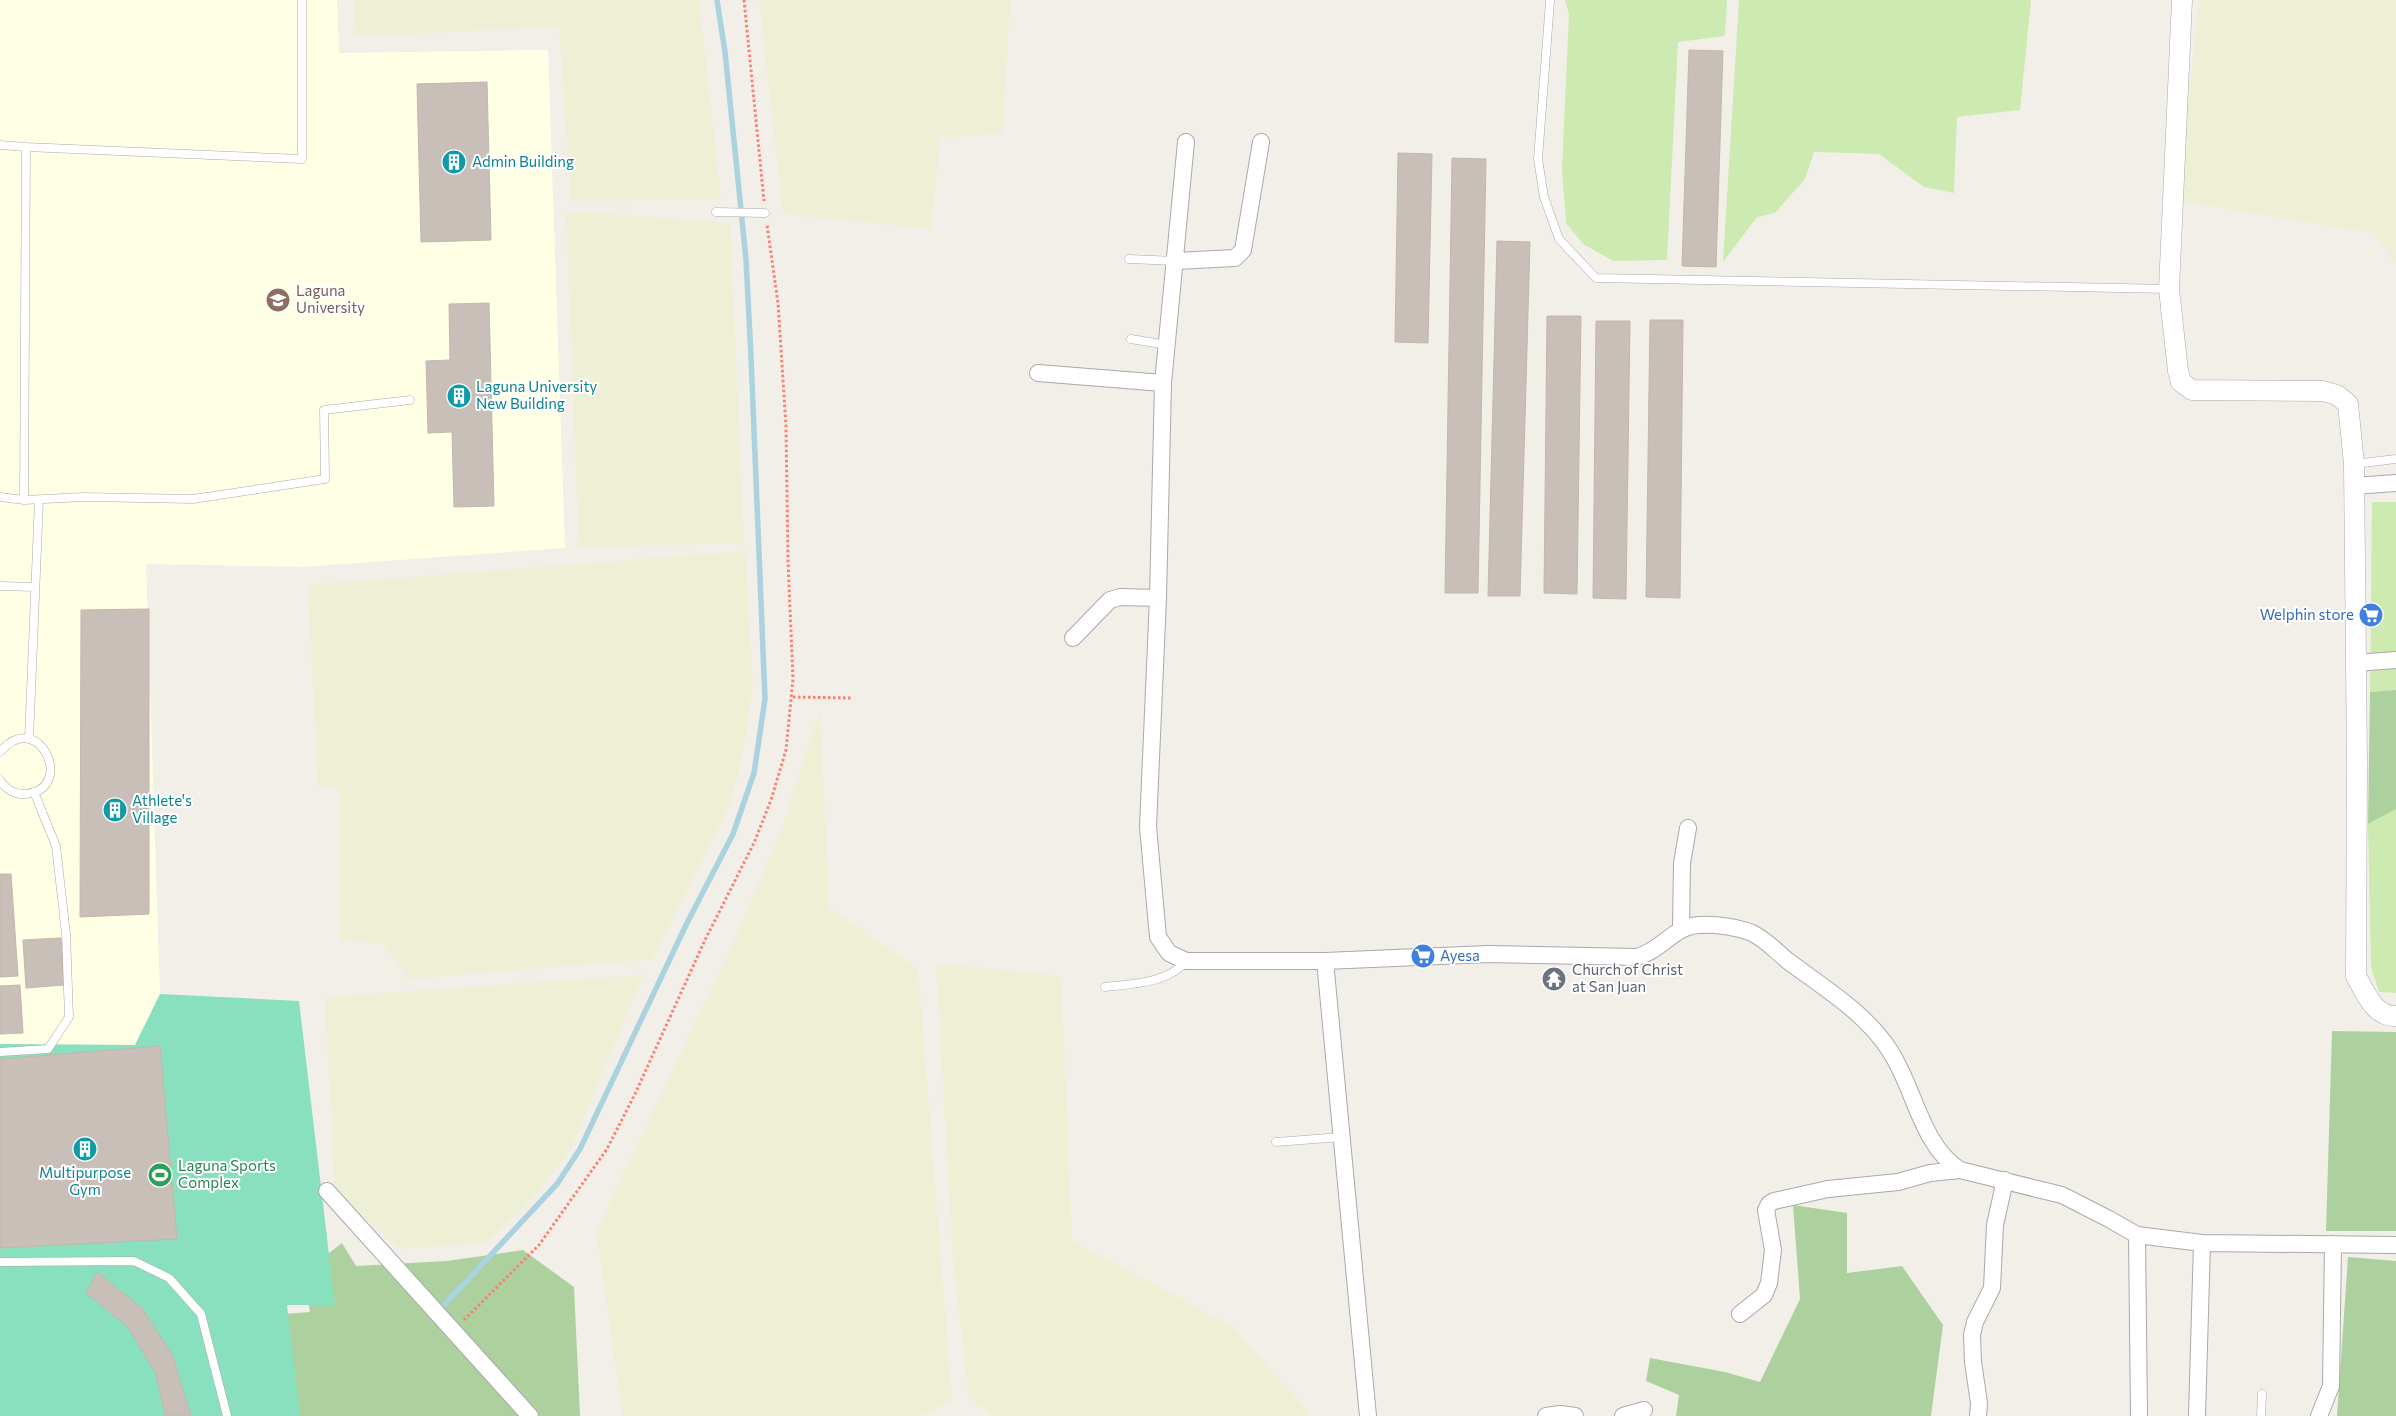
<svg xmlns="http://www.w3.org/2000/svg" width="2396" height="1416" viewBox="0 0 2396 1416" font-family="Commissioner,sans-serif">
	<rect width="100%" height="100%" fill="#f2efe9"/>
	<path fill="#ffffe5" d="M0,0H337L339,53L548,50L565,548L302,567L146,564L160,994L135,1045L0,1044Z"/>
	<path fill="#eef0d5" d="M354,0H699L721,199L571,201L559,27L355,36Z
		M759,0H1010L1003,133L940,138L931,229L783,214Z
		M2199,0H2396V264L2373,233L2177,201Z
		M566,211L730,223L744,543L579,547Z
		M745,551L753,684L745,742L731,803L652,959L408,979L383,944L340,940V790L318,786L308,585Z
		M820,710L829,908L918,969L952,1400L921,1416H623L596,1232L739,930L782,828Z
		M936,963L1061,976L1072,1241L1232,1326L1307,1410L1309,1416H994L969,1398L953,1259Z
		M643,975L571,1149L534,1197L487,1243L399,1249L335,1190L325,997Z"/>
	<path fill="#cdebb0" d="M1565,0H1727L1725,36L1678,42L1667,260L1613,261L1583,244L1566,223L1562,168L1569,14Z
		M1739,0H2031L2020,110L1957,117L1954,193L1924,187L1879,154L1814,152L1805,179L1775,213L1757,217L1723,262Z
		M2372,502H2396V690L2370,692Z
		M2396,809V993L2379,992L2371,967L2368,824Z"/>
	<path fill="#add19e" d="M2396,690V809L2368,824L2370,692Z
		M2332,1031L2396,1032V1231H2326Z
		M1793,1205L1847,1213V1273L1902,1266L1943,1325L1931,1416H1676L1679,1395L1646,1381L1650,1358L1725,1372L1760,1382L1800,1299Z
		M342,1243L356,1266L447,1261L523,1250L574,1287L580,1416H257L243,1317L310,1312L303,1273Z
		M2348,1257L2396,1261V1416H2337Z"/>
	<path fill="#88e0be" d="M160,994L299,1001L335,1305H287L300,1416H0V1044L135,1045Z"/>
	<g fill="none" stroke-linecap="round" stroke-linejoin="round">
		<path stroke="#aad3df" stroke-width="5.5" d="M445,1304L557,1184L580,1149L686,925L733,834L754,773L765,699L751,357L746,259L725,52L717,0"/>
	</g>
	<path fill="#c7bfb8" stroke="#c4b6ab" d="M1689,50L1723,51L1716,267L1682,266Z
		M487,82L491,240L421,242L417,84Z
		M1398,153L1432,154L1428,343L1395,342Z
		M1452,158L1486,159L1478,593H1445Z
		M1497,241L1530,242L1520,596H1488Z
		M489,303L494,506L454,507L452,432L428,433L426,361L450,360L449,304Z
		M1547,316H1581L1577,594L1544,593Z
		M1650,320H1683L1680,598L1646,597Z
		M1596,321H1630L1626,599L1593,598Z
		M149,609V914L80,917L81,610Z
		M0,874H11L18,976L0,977Z
		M61,938L64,985L26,988L23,940Z
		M20,985L23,1033L0,1034V986Z
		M160,1046L177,1239L0,1248V1059Z
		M97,1272L142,1308L172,1354L191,1416H165L156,1374L128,1327L86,1293Z"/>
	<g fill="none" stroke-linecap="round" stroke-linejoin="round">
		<defs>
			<path id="service" d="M1550,1L1538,159L1544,197L1559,239L1596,278L2169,289
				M0,145L26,147
				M716,212L765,213
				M1129,259L1176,261
				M1131,339L1167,345
				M2354,464L2396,459
				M0,497L24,500L84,497L193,499L325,479L324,410L410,400
				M24,500L26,147L302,159V0
				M0,586L35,587
				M29,739L39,500
				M0,752C38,706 77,789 26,794C15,795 5,789 0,780
				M1105,987C1131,984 1169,983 1186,961
				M0,1052L48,1049L69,1017L66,934L56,846L34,792
				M1276,1142L1342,1137
				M0,1262L134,1261L169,1278L201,1314L227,1416
				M2261,1416L2262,1394"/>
			<path id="minor" d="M1186,142L1163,383L1158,598L1148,827L1158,937L1169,953L1186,961H1325
				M1176,261L1235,258L1243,250L1261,142
				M1038,373L1163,383
				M2354,486L2396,483
				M1073,638L1110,600L1120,597L1158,598
				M2356,663L2396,660
				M1681,928L1682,863L1688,828
				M327,1191L530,1416
				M2137,1235L2139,1416
				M1740,1314L1764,1295L1769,1283L1773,1250L1766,1210L1769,1204L1774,1201L1828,1189L1898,1182L1930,1173L1960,1170
				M1368,1416L1325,961L1488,954L1637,957C1661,951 1674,926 1699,925C1716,924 1737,927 1752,933C1765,939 1777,952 1788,961C1824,988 1866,1013 1890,1051C1915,1089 1921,1145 1960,1170L2062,1195L2109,1219L2137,1235L2202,1243L2396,1245
				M1546,1416L1560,1414L1575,1416
				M1623,1416L1644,1410
				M1978,1416L1979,1403L1973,1362L1972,1335L1975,1322L1992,1288L1995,1225L2005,1180
				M2197,1416L2202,1243
				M2319,1416L2331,1386L2333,1244"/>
			<path id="tertiary" d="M2182,0L2169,289L2178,371L2181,382L2192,390L2323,391L2337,395L2348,404L2354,464L2357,763L2356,976C2365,992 2374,1017 2396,1016"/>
		</defs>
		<use href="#service" stroke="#a9a9a9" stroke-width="9"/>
		<use href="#minor" stroke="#a9a9a9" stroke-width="18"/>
		<use href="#tertiary" stroke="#a9a9a9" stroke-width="21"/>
		<path stroke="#fa8072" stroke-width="3" stroke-dasharray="2.5 2.5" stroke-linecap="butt" d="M744,0L764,201
			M793,697L852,698
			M464,1320L539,1245L607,1149L635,1094L705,940L754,843L771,800L786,750L793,679L788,561L786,426L778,303L767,225"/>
		<use href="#service" stroke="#fff" stroke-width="8"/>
		<use href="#minor" stroke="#fff" stroke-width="16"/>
		<use href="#tertiary" stroke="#fff" stroke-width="20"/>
	</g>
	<defs>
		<symbol id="building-disc" viewBox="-11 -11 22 22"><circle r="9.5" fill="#0f9aa8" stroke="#fff"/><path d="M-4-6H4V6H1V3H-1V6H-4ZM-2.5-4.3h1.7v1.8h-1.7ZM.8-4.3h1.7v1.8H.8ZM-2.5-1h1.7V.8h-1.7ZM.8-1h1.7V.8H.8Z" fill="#fff"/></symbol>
		<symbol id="university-disc" viewBox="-11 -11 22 22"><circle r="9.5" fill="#8d6e63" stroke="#fff"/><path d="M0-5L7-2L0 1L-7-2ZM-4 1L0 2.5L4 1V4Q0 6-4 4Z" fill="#fff"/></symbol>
		<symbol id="supermarket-disc" viewBox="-11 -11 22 22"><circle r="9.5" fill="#3f7fe0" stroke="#fff"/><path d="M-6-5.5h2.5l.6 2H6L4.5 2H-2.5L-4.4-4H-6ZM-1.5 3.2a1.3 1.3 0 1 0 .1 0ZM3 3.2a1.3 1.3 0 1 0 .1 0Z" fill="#fff"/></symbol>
		<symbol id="temple-disc" viewBox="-11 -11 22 22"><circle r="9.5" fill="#6b7280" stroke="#fff"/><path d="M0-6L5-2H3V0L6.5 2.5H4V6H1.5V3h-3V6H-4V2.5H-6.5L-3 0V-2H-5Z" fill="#fff"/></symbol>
		<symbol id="stadium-disc" viewBox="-11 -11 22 22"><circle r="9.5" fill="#2e9e5b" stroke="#fff"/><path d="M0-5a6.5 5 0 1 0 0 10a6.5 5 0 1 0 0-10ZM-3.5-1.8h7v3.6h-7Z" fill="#fff"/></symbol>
	</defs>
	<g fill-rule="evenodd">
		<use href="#building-disc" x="440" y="148" width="28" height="28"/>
		<use href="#university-disc" x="264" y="286" width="28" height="28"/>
		<use href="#building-disc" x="445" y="382" width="28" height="28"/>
		<use href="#supermarket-disc" x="2357" y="601" width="28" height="28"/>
		<use href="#building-disc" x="101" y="796" width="28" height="28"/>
		<use href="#supermarket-disc" x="1409" y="942" width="28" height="28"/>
		<use href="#temple-disc" x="1540" y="965" width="28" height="28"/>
		<use href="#building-disc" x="71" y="1135" width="28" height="28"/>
		<use href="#stadium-disc" x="146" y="1161" width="28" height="28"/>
	</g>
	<g text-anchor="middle" stroke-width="4" stroke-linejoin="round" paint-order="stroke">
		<g font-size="15" fill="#0d838f" stroke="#fff" text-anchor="start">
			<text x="472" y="167">Admin Building</text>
			<text x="476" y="392">Laguna University<tspan x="476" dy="17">New Building</tspan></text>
			<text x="132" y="806">Athlete's<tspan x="132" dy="17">Village</tspan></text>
			<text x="85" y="1178" text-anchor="middle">Multipurpose<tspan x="85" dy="17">Gym</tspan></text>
		</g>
		<g font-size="15" fill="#785e54" stroke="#fff" text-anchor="start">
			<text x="296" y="296">Laguna<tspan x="296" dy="17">University</tspan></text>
		</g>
		<g font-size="15" fill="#366cbe" stroke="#fff" text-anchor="end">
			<text x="2354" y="620">Welphin store</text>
			<text x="1440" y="961" text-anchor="start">Ayesa</text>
		</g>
		<g font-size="15" fill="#5b616d" stroke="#fff" text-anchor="start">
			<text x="1572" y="975">Church of Christ<tspan x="1572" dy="17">at San Juan</tspan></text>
		</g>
		<g font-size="15" fill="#27864d" stroke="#fff" text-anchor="start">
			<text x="178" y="1171">Laguna Sports<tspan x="178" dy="17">Complex</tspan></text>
		</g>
	</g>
</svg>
